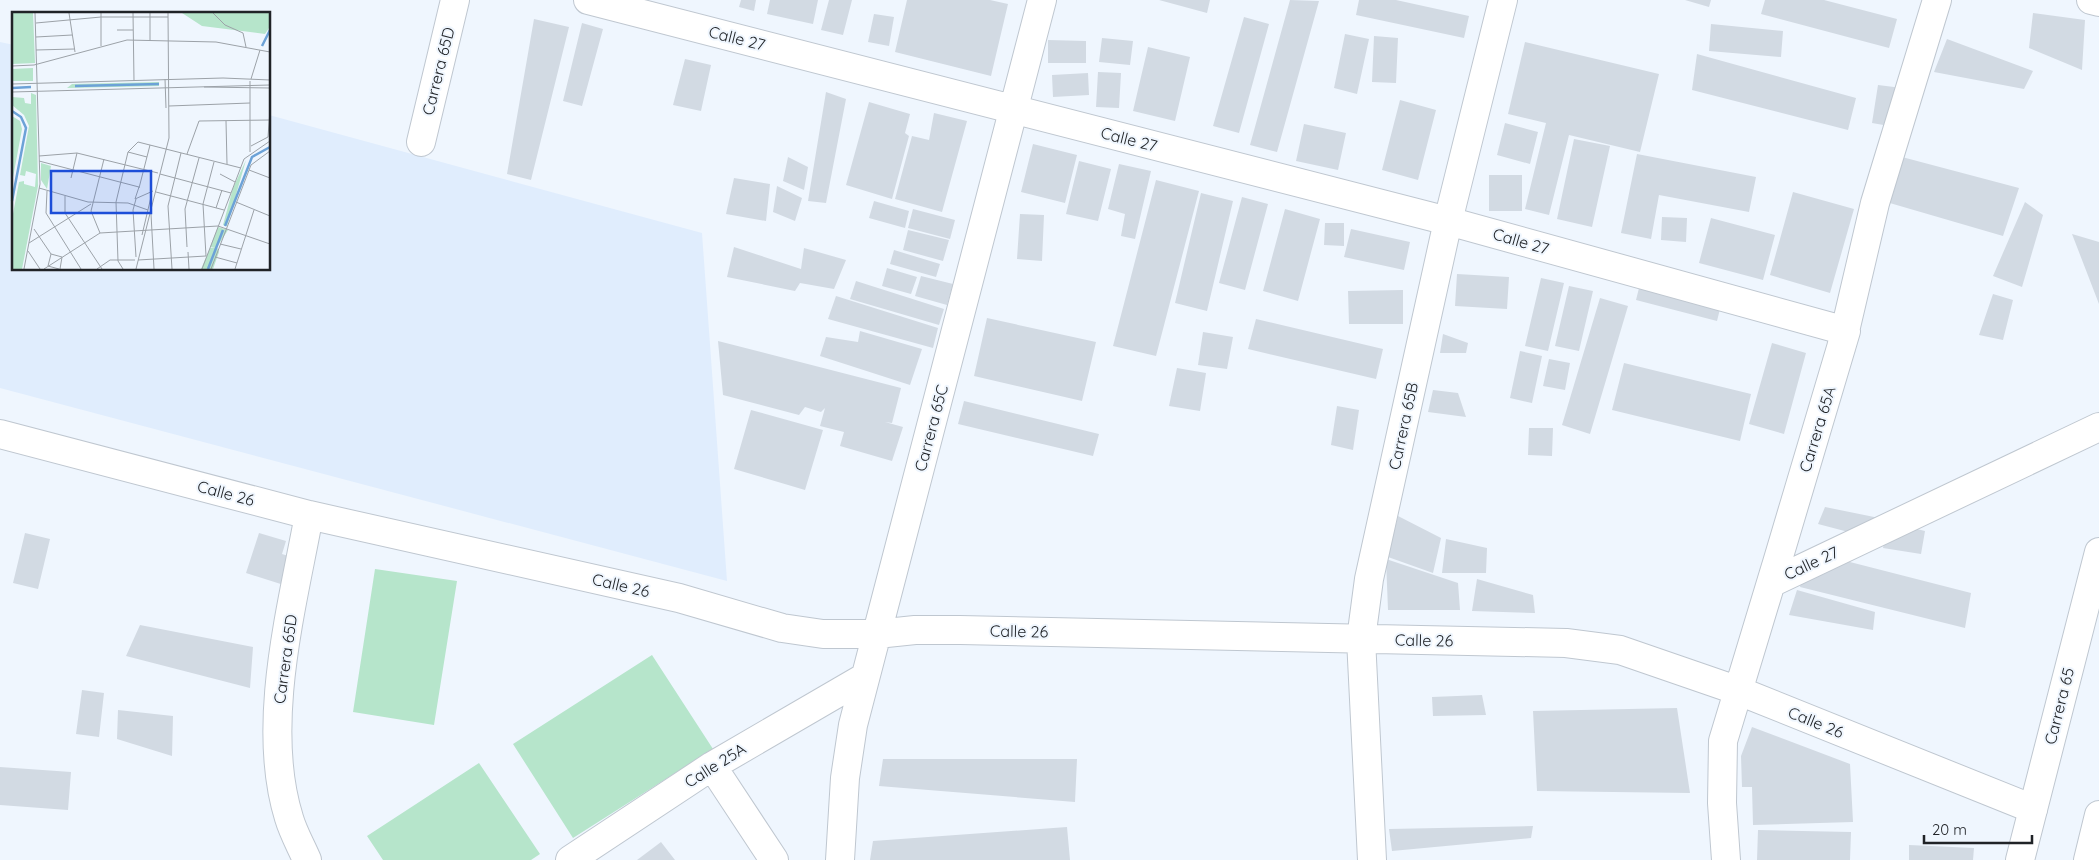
<svg xmlns="http://www.w3.org/2000/svg" width="2099" height="860" viewBox="0 0 2099 860" font-family="Quicksand,sans-serif">
	<rect width="100%" height="100%" fill="#eff6fe"/>
	<path fill="#e0edfd" d="M0,42L14,45V269H269V115L702,233L727,581L0,388Z"/>
	<path fill="#b6e5cb" d="M375,569L457,581L434,725L353,712Z
		M652,655L713,749L573,838L513,744Z
		M479,763L540,854L531,860H383L367,836Z"/>
	<path fill="#d2dae3" d="M741,0H756L754,11L739,7Z
		M770,0H818L813,24L767,14Z
		M829,0H852L843,35L821,30Z
		M907,0H990L1008,4L991,76L895,52Z
		M1159,0H1210L1207,13Z
		M1290,0L1319,1L1277,152L1250,145Z
		M1359,0H1396L1469,16L1464,38L1356,15Z
		M1685,0H1711L1709,7Z
		M1765,0H1824L1897,19L1889,48L1761,14Z
		M2033,13L2085,20L2082,70L2029,48Z
		M874,14L894,17L889,46L868,42Z
		M1244,17L1269,24L1239,133L1213,126Z
		M534,19L569,27L531,180L507,174Z
		M582,23L603,29L582,106L563,101Z
		M1711,24L1783,31L1781,57L1709,51Z
		M1345,34L1369,39L1357,94L1334,88Z
		M1374,36L1398,38L1396,83L1372,82Z
		M1102,38L1133,41L1130,65L1099,62Z
		M1947,39L2033,71L2024,89L1934,72Z
		M1048,40L1086,41V63H1048Z
		M1525,42L1659,74L1640,152L1569,135L1549,215L1525,209L1546,123L1508,114Z
		M1148,47L1190,57L1175,121L1133,111Z
		M1697,54L1856,98L1848,130L1692,90Z
		M685,59L711,65L701,111L673,105Z
		M1098,72L1121,73L1119,108L1096,107Z
		M1088,73L1089,95L1053,97L1052,75Z
		M1878,85L1902,88L1895,127L1872,123Z
		M826,92L846,99L826,203L808,201Z
		M1400,100L1436,110L1418,180L1382,170Z
		M869,102L910,114L905,133L909,136L892,199L846,185Z
		M934,113L967,121L942,212L895,199L912,136L929,140Z
		M1505,123L1538,132L1530,164L1497,155Z
		M1304,124L1346,133L1338,170L1296,161Z
		M1574,139L1610,146L1592,227L1557,219Z
		M1033,144L1077,155L1065,203L1021,192Z
		M1637,154L1756,177L1749,212L1659,195L1651,239L1621,233Z
		M788,157L808,167L804,190L783,181Z
		M1902,157L2019,188L2003,236L1876,199Z
		M1079,161L1111,169L1098,221L1066,214Z
		M1119,164L1151,171L1135,239L1121,236L1125,214L1108,209Z
		M1489,175H1522V211H1489Z
		M734,178L770,184L766,221L726,214Z
		M1156,180L1199,191L1156,356L1113,346Z
		M777,186L802,198L795,221L773,212Z
		M1793,192L1854,209L1830,293L1770,275Z
		M1201,193L1233,201L1207,311L1175,303Z
		M1242,197L1268,204L1245,290L1219,283Z
		M874,201L909,211L905,228L869,218Z
		M2025,202L2043,215L2022,287L1993,276Z
		M913,209L955,220L950,239L908,228Z
		M1285,209L1320,219L1298,301L1263,291Z
		M1020,214L1044,215L1042,261L1017,259Z
		M1662,217L1687,218L1686,242L1661,240Z
		M1711,218L1775,235L1763,280L1699,263Z
		M1325,223H1344V246L1324,245Z
		M1351,229L1410,242L1404,270L1344,257Z
		M908,230L949,240L943,261L903,250Z
		M2072,234L2099,242V304Z
		M734,247L801,269L804,248L846,260L834,289L800,283L795,291L727,277Z
		M894,250L940,264L936,277L890,264Z
		M887,268L917,277L911,294L882,286Z
		M1457,274L1509,277L1507,309L1455,306Z
		M921,276L953,284L947,305L915,296Z
		M1541,278L1564,283L1548,351L1525,346Z
		M856,281L944,309L939,325L850,299Z
		M1640,284L1721,305L1717,321L1636,300Z
		M1569,286L1593,291L1579,351L1555,346Z
		M1403,290V324H1349L1348,291Z
		M1993,294L2013,300L2003,340L1979,335Z
		M836,296L938,328L933,348L828,319Z
		M1600,298L1628,306L1590,434L1562,425Z
		M987,318L1096,342L1082,401L974,376Z
		M1256,319L1383,349L1376,379L1248,349Z
		M860,331L922,349L910,385L820,356L826,337L858,342Z
		M1203,332L1233,337L1227,369L1198,365Z
		M1443,334L1468,343L1466,353H1440Z
		M718,341L901,388L892,423L885,422L903,427L892,461L840,446L844,432L820,426L825,408L821,412L805,407L799,415L723,395Z
		M1772,343L1806,353L1784,434L1749,424Z
		M1520,351L1542,356L1532,403L1510,398Z
		M1549,359L1570,363L1565,390L1543,386Z
		M1624,363L1751,394L1740,441L1612,410Z
		M1177,368L1206,373L1200,411L1169,406Z
		M1433,390L1458,393L1466,417L1428,412Z
		M964,401L1099,434L1093,456L958,424Z
		M1337,406L1359,410L1353,450L1331,445Z
		M751,410L823,430L805,490L734,469Z
		M1529,428H1553L1552,456L1528,455Z
		M1825,507L1884,519L1879,540L1818,524Z
		M1398,516L1441,538L1433,573L1388,557Z
		M1888,522L1925,531L1921,554L1883,548Z
		M25,533L50,539L38,589L13,583Z
		M259,533L286,541L282,554L295,558L287,586L246,573Z
		M1446,539L1487,548L1486,573H1442Z
		M1807,551L1971,593L1965,628L1800,587Z
		M1386,559L1458,583L1460,610H1388Z
		M1477,579L1533,595L1535,613L1472,611Z
		M1797,590L1875,612L1873,630L1789,615Z
		M140,625L253,647L250,688L126,656Z
		M82,690L104,693L99,737L76,734Z
		M1482,695L1486,715L1433,716L1432,697Z
		M1677,708L1690,793L1537,791L1533,711Z
		M118,710L173,716L172,756L117,739Z
		M1752,727L1850,764L1853,822L1753,825L1752,787H1742L1741,756Z
		M883,759H1077L1075,802L879,786Z
		M0,767L71,772L68,810L0,805Z
		M1533,826L1531,838L1392,851L1389,829Z
		M1067,827L1070,860H870L873,841Z
		M1758,830L1851,832L1850,860H1757Z
		M661,842L675,860H637Z
		M1909,845L1974,848L1973,860H1909Z"/>
	<g fill="none" stroke-linecap="round" stroke-linejoin="round">
		<defs>
			<path id="minor" d="M588,0L1448,221L1846,331L1771,583L2099,427
				M2091,0L2099,2
				M421,142L455,0
				M1841,348L1875,203L1937,0
				M0,434L309,515L679,598L782,628L823,634H877L915,630H960L1566,643L1620,650L1739,691L2033,809
				M712,766L774,860
				M307,860C301,846 293,832 289,818C260,725 292,608 309,515
				M570,860L712,766L865,677
				M840,860L845,778L853,725L1042,0
				M1372,860L1361,639L1369,579L1448,221L1503,0
				M1726,860L1722,803L1723,741L1776,566"/>
			<path id="major" d="M2020,860L2099,552
				M2088,860L2099,815"/>
		</defs>
		<use href="#minor" stroke="#bfc7d0" stroke-width="30"/>
		<use href="#major" stroke="#bfc7d0" stroke-width="30"/>
		<use href="#minor" stroke="#fff" stroke-width="28"/>
		<use href="#major" stroke="#fff" stroke-width="28"/>
	</g>
	<g text-anchor="middle" stroke-width="4" stroke-linejoin="round" paint-order="stroke">
		<g font-size="16" fill="#202327" stroke="#eff6fe">
			<text transform="translate(737 38) rotate(14)" y="6">Calle 27</text>
			<text transform="translate(438 71) rotate(-76)" y="6">Carrera 65D</text>
			<text transform="translate(1129 139) rotate(14)" y="6">Calle 27</text>
			<text transform="translate(1521 241) rotate(16)" y="6">Calle 27</text>
			<text transform="translate(1403 426) rotate(-78)" y="6">Carrera 65B</text>
			<text transform="translate(931 428) rotate(-75)" y="6">Carrera 65C</text>
			<text transform="translate(1817 429) rotate(-73)" y="6">Carrera 65A</text>
			<text transform="translate(226 493) rotate(15)" y="6">Calle 26</text>
			<text transform="translate(1811 563) rotate(-25)" y="6">Calle 27</text>
			<text transform="translate(621 585) rotate(13)" y="6">Calle 26</text>
			<text transform="translate(1019 631) rotate(1)" y="6">Calle 26</text>
			<text transform="translate(1424 640) rotate(1)" y="6">Calle 26</text>
			<text transform="translate(285 659) rotate(-82)" y="6">Carrera 65D</text>
			<text transform="translate(2059 706) rotate(-76)" y="6">Carrera 65</text>
			<text transform="translate(1816 722) rotate(22)" y="6">Calle 26</text>
			<text transform="translate(715 765) rotate(-32)" y="6">Calle 25A</text>
		</g>
	</g>
	<g transform="translate(12 12)">
		<rect width="258" height="258" fill="#eff6fe"/>
		<path d="M0,1H21L23,51L0,52ZM170,1H257V16L253,22L190,14ZM21,56V69H0V57ZM147,70V74L55,76L60,72ZM19,81L24,83L26,174L10,257H0V207L7,170L12,169V172L23,175L24,162L14,159L13,164L8,163L17,114L12,103L0,93V85L12,86L13,91L19,92ZM0,104L8,109L10,117L0,171ZM234,148L215,214L211,213L221,176ZM29,151L39,154L35,177L29,168ZM206,215L216,218L205,235L207,240L201,257H189L198,236L203,235H198Z" fill="#b6e5cb"/>
		<path fill="none" stroke="#6ca2d7" stroke-width="2.5" d="M250,34L258,18M63,74L147,72M0,76L19,75M0,99L9,105L14,116L0,189M213,214L240,145L258,135M196,257L211,218"/>
		<path fill="none" stroke="#9ca2a8" stroke-width="1" d="M57,1L63,40M89,1V34M121,1L122,69M138,1V29M201,1L213,13L231,21L234,35M24,11L89,5H156M105,18H121M24,25L60,23M24,38L62,37M0,54L22,53L115,28L204,30L258,40M153,67L154,96M239,67L248,38M0,72L211,66L258,68M192,75L258,76M0,80L258,73M157,94L238,91M214,109L215,152M256,125L258,98M239,134L256,125M116,140L135,145M238,140V69M175,142L187,109L258,108M27,144L65,141L146,161M27,149L127,175L123,187L141,179M237,158L258,166M148,162L219,181M208,162L223,170M59,166L65,141M27,176L76,190L116,191L136,198M127,176L138,133M35,179L34,201L69,257M144,180L212,198M53,184V201L90,257M124,187L121,198L124,245M224,190L258,204M204,196L210,178M139,202L142,257M22,217L39,242L50,245L48,257M88,221L79,199L92,147M130,223L139,185M17,231L79,192M208,232L229,237M175,235L173,197L187,146M16,239L28,257M176,240L177,257M39,242L36,254L47,257M203,245L225,251M126,248L194,244L191,192L202,150M12,257L28,172L23,1M32,257L88,221L206,214L258,232M85,257L98,248H123M111,257L106,249L104,190L116,140L126,130L229,156M124,257L157,126L156,1M160,257L156,194L169,141M190,257L232,147L258,129M199,257L239,153L258,139M223,257L242,198"/>
		<path fill="#1d4ed8" fill-opacity="0.15" stroke="#1d4ed8" stroke-width="2.5" d="M39,159H139V201H39Z"/>
		<rect width="258" height="258" fill="none" stroke="#202327" stroke-width="2.5"/>
	</g>
	<path d="M1924 835v8h108v-8" fill="none" stroke="#202327" stroke-width="2.5"/>
	<text x="1932" y="835" font-size="15" fill="#202327" stroke="#eff6fe" stroke-width="4" paint-order="stroke">20 m</text>
</svg>
